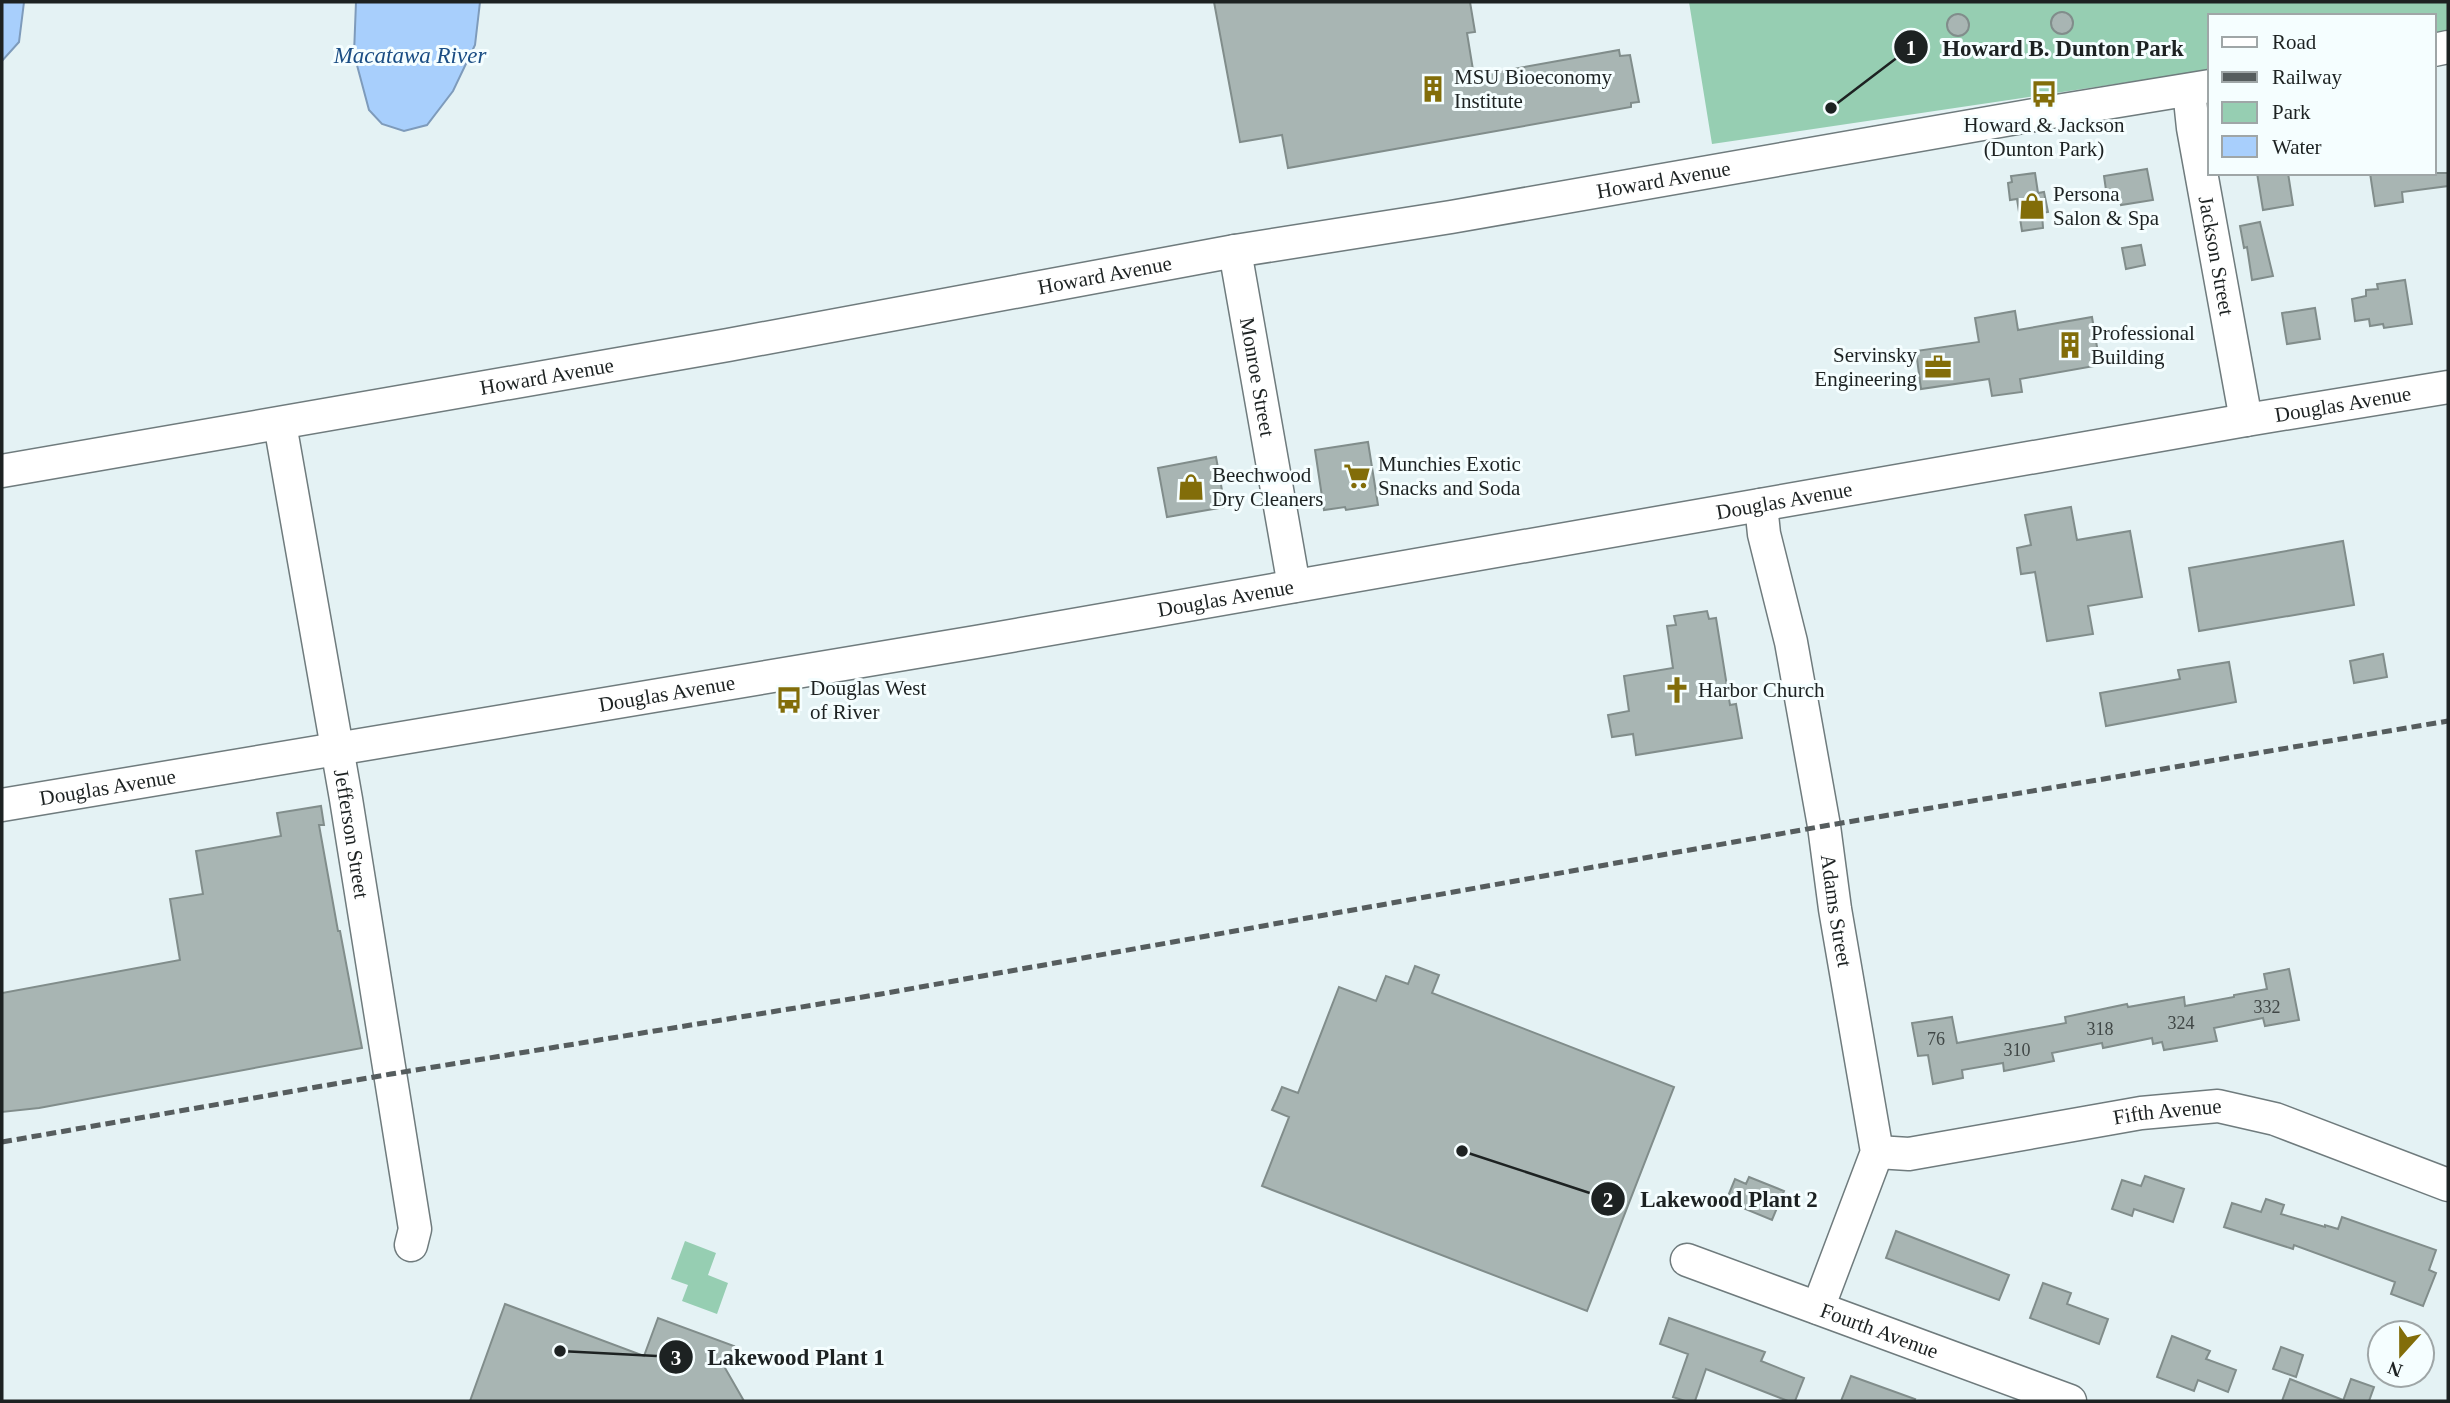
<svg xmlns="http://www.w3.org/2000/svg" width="2450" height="1403" viewBox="0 0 2450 1403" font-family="'Times New Roman',serif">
	<rect width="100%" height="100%" fill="#e4f2f4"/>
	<path fill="#96ceb2" d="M1689,2H2448V37L2434,39V16H2210V70L1712,144Z
		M685,1241L716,1253L708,1275L728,1283L717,1314L682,1301L688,1285L671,1279Z"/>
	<path fill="#a8cffc" stroke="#7e9bbb" stroke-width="2" d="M2,2H24L19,42L2,61Z
		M356,2H480L475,45L453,91L427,125L404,131L382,124L369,110L354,54Z"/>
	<path fill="#a8b5b3" stroke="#818d8b" stroke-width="2" d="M1214,2H1470L1475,32L1467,33L1474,76L1619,50L1620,56L1630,55L1639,102L1631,103V107L1288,168L1282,135L1240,142Z
		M2051 23a11 11 0 1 1 22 0a11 11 0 1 1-22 0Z
		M1947 25a11 11 0 1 1 22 0a11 11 0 1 1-22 0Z
		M2147,169L2153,200L2121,205L2119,195L2107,197L2104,176Z
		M2035,173L2038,193L2044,192L2048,212L2042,213L2043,228L2022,231L2017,199L2010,200L2008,183L2012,182L2011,176Z
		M2257,173H2288L2293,205L2263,210Z
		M2370,173H2448V186L2402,192L2403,202L2375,206Z
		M2260,222L2273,276L2252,280L2247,247L2244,248L2240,226Z
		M2141,245L2145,265L2126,269L2122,248Z
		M2405,280L2412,324L2384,328L2383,324L2370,326L2369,319L2355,321L2352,299L2366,296V290L2378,289L2377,284Z
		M2315,308L2320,339L2287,344L2282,313Z
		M2015,311L2018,330L2092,317L2100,365L2020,379L2022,392L1992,396L1989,379L1921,389L1916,351L1979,342L1975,318Z
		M1368,442L1378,505L1346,510L1345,507L1324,510L1315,450Z
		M1216,457L1225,507L1167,517L1158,468Z
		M2071,507L2077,540L2130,531L2142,597L2088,606L2093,634L2047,641L2035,572L2021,574L2017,548L2031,545L2025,515Z
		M2343,541L2354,605L2199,631L2189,568Z
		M1707,611L1709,619L1716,618L1730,705L1736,704L1742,738L1636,755L1633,734L1612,737L1608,715L1629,711L1624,676L1673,668L1667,626L1676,625L1674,616Z
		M2383,654L2387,677L2354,683L2350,661Z
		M2229,662L2236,702L2106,726L2100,693L2180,679L2178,670Z
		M321,806L324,825H319L338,931H340L362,1048L39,1108L2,1112V993L180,960L170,899L203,894L196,851L281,836L277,813Z
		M1415,966L1439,975L1432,993L1674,1087L1587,1311L1262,1186L1289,1117L1272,1110L1277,1099L1282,1087L1298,1093L1339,987L1376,1001L1386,976L1408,984Z
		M2289,969L2299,1020L2265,1026L2263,1018L2214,1028L2217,1041L2164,1050L2162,1042L2153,1044L2152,1038L2103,1048L2102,1043L2052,1053L2054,1061L2004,1071L2003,1063L1962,1070L1963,1078L1933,1084L1928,1055L1918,1056L1912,1023L1952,1017L1957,1043L2066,1023L2065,1017L2127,1004L2128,1007L2184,997L2185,1006L2234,997V995L2267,989L2264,974Z
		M2145,1176L2184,1189L2173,1222L2134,1209L2132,1216L2112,1209L2122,1180L2141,1186Z
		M1749,1177L1784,1191L1772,1220L1726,1201L1735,1179L1746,1184Z
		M2266,1199L2284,1205L2281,1214L2325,1227V1225L2338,1229L2342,1217L2436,1250L2429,1270L2436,1273L2423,1306L2391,1294L2395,1282L2294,1245L2293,1249L2224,1227L2232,1203L2261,1212Z
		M1896,1231L2009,1275L1999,1300L1886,1258Z
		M2043,1283L2071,1293L2067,1304L2108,1319L2099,1344L2030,1318Z
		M505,1304L644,1356L658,1318L734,1346L725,1368L744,1401H470Z
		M1669,1318L1765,1352L1761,1361L1804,1378L1795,1401H1788L1706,1369L1695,1401H1685L1673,1397L1688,1354L1660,1344Z
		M2172,1336L2210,1351L2206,1359L2236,1370L2228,1392L2198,1380L2194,1391L2157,1377Z
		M2281,1347L2303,1355L2296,1377L2273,1369Z
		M1851,1376L1915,1399L1914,1401H1841Z
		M2290,1379L2343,1400V1401H2282Z
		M2351,1379L2374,1387L2369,1401H2343Z"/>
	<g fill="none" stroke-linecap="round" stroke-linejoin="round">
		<defs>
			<g id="minor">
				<path d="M2434,50L2448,47"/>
				<path id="s1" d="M2189,90L2193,128L2246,420"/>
				<path id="s2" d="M1235,251L1294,586"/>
				<path id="s3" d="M280,424L346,799L415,1229L411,1245"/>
				<path id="s4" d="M2,471L728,345L1235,251L1451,217L2057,111L2210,86"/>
				<path id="s5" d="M1761,505L1764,534L1791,642L1824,826L1835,909L1877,1152L1818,1308"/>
				<path id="s6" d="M2,805L976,642L2246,420L2448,387"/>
				<path id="s7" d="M1877,1152L1909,1154L2141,1113L2218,1106L2275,1119L2448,1185"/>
				<path id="s8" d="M1687,1260L2070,1401"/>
			</g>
		</defs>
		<use href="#minor" stroke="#6f7b7d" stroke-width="35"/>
		<use href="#minor" stroke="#fff" stroke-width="32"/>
		<path stroke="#565d5e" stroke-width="5" stroke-dasharray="10 5" stroke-linecap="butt" d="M2,1142L391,1074L881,994L1824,826L2448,721"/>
	</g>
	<defs>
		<symbol id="building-bare" viewBox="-9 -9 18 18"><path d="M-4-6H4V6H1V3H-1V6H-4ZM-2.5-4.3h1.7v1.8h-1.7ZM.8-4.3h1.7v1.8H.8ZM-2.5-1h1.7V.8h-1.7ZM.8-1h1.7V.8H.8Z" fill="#826d09" stroke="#f5feff" stroke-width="2.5" paint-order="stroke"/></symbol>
		<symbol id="bus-bare" viewBox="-9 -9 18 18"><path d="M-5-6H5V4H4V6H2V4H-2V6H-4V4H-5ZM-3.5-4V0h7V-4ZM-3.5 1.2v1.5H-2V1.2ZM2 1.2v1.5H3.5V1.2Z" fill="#826d09" stroke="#f5feff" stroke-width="2.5" paint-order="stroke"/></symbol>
		<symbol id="shop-bare" viewBox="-9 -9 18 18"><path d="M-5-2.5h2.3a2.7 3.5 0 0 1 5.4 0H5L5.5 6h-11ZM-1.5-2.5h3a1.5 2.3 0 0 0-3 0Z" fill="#826d09" stroke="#f5feff" stroke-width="2.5" paint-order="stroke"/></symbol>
		<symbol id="office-bare" viewBox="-9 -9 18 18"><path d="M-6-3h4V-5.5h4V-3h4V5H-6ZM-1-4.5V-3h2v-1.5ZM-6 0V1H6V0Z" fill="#826d09" stroke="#f5feff" stroke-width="2.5" paint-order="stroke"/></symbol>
		<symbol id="supermarket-bare" viewBox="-9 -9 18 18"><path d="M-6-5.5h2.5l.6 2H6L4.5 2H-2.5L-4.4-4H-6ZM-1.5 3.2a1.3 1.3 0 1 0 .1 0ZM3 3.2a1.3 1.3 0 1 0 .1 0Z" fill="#826d09" stroke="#f5feff" stroke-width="2.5" paint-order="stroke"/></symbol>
		<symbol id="church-bare" viewBox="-9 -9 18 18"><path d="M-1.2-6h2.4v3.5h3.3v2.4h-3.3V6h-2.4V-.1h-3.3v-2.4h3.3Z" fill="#826d09" stroke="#f5feff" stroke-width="2.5" paint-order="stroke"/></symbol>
	</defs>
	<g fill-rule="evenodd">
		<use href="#building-bare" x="1414" y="70" width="38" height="38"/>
		<use href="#bus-bare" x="2025" y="75" width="38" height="38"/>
		<use href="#shop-bare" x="2013" y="187" width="38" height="38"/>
		<use href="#building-bare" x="2051" y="326" width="38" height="38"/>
		<use href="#office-bare" x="1919" y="348" width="38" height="38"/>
		<use href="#supermarket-bare" x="1338" y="457" width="38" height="38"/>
		<use href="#shop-bare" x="1172" y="468" width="38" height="38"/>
		<use href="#church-bare" x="1658" y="671" width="38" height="38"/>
		<use href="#bus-bare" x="770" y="681" width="38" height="38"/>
	</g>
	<g text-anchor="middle" stroke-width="6" stroke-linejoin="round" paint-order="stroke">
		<g font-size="18" fill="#404746">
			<text x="2267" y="1013">332</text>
			<text x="2181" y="1029">324</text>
			<text x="2100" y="1035">318</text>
			<text x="1936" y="1045">76</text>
			<text x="2017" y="1056">310</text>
		</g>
		<g font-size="21" fill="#1d2222" stroke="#f5feff" text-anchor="start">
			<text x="1454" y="84">MSU Bioeconomy<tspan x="1454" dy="24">Institute</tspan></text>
			<text x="2044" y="132" text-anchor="middle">Howard &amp; Jackson<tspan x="2044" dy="24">(Dunton Park)</tspan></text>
			<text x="2053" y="201">Persona<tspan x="2053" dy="24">Salon &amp; Spa</tspan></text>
			<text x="2091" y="340">Professional<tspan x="2091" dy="24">Building</tspan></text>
			<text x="1917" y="362" text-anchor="end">Servinsky<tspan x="1917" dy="24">Engineering</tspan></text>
			<text x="1378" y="471">Munchies Exotic<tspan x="1378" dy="24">Snacks and Soda</tspan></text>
			<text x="1212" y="482">Beechwood<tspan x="1212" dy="24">Dry Cleaners</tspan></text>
			<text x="810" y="695">Douglas West<tspan x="810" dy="24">of River</tspan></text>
			<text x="1698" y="697">Harbor Church</text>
		</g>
		<g font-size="21" fill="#1d2222" stroke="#f5feff">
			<text dy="7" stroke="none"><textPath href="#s4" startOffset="1687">Howard Avenue</textPath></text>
			<text dy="7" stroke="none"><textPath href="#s1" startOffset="168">Jackson Street</textPath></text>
			<text dy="7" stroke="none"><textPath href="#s4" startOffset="1120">Howard Avenue</textPath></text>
			<text dy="7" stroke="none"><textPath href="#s4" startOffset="553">Howard Avenue</textPath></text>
			<text dy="7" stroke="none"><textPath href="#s2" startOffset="128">Monroe Street</textPath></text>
			<text dy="7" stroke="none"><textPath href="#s6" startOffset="2375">Douglas Avenue</textPath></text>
			<text dy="7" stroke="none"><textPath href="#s6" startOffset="1808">Douglas Avenue</textPath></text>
			<text dy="7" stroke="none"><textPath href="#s6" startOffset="1241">Douglas Avenue</textPath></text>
			<text dy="7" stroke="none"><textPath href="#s6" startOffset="674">Douglas Avenue</textPath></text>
			<text dy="7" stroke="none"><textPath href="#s6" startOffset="107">Douglas Avenue</textPath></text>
			<text dy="7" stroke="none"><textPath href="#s3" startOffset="416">Jefferson Street</textPath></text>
			<text dy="7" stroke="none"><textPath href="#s5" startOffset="413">Adams Street</textPath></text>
			<text dy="7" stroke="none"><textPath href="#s7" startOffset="294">Fifth Avenue</textPath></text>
			<text dy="7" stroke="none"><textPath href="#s8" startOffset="205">Fourth Avenue</textPath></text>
		</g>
		<g font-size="23" font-style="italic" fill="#1a4d84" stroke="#f5feff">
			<text x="410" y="63">Macatawa River</text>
		</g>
	</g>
	<path fill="none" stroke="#1d2222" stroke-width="2.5" d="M1831 108L1911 47M1462 1151L1608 1199M560 1351L676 1357"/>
	<g fill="#1d2222" stroke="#f5feff" stroke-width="2.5">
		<circle cx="1831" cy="108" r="7"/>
		<circle cx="1462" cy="1151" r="7"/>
		<circle cx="560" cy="1351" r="7"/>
		<circle cx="1911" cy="47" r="18"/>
		<circle cx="1608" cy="1199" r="18"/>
		<circle cx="676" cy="1357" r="18"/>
	</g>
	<g font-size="21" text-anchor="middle" font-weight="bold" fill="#fff">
		<text x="1911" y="55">1</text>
		<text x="1608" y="1207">2</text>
		<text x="676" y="1365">3</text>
	</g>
	<g font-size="23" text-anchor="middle" font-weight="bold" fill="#1d2222" stroke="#f5feff" stroke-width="6" stroke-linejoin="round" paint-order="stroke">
		<text x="2063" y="56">Howard B. Dunton Park</text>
		<text x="1729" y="1207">Lakewood Plant 2</text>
		<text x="796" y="1365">Lakewood Plant 1</text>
	</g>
	<rect width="2450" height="1403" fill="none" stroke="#1d2222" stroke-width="7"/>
	<rect x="2208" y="14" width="228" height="161" fill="#f5feff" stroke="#9fa6a7" stroke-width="2"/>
	<rect x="2222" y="37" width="35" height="10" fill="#ffffff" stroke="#9fa6a7" stroke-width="2"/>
	<text x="2272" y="49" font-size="21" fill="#1d2222">Road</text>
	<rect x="2222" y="72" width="35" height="10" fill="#565d5e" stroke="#9fa6a7" stroke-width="2"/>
	<text x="2272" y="84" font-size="21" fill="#1d2222">Railway</text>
	<rect x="2222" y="102" width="35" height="21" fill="#96ceb2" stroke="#9fa6a7" stroke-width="2"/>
	<text x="2272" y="119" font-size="21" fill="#1d2222">Park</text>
	<rect x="2222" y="136" width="35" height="21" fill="#a8cffc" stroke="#9fa6a7" stroke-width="2"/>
	<text x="2272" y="154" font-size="21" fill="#1d2222">Water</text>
	<g transform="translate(2401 1354) rotate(201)"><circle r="33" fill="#f5feff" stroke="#9fa6a7" stroke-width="2"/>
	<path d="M0-5L12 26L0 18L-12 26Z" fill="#826d09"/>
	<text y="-10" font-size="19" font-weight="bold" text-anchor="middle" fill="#1d2222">N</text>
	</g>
</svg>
